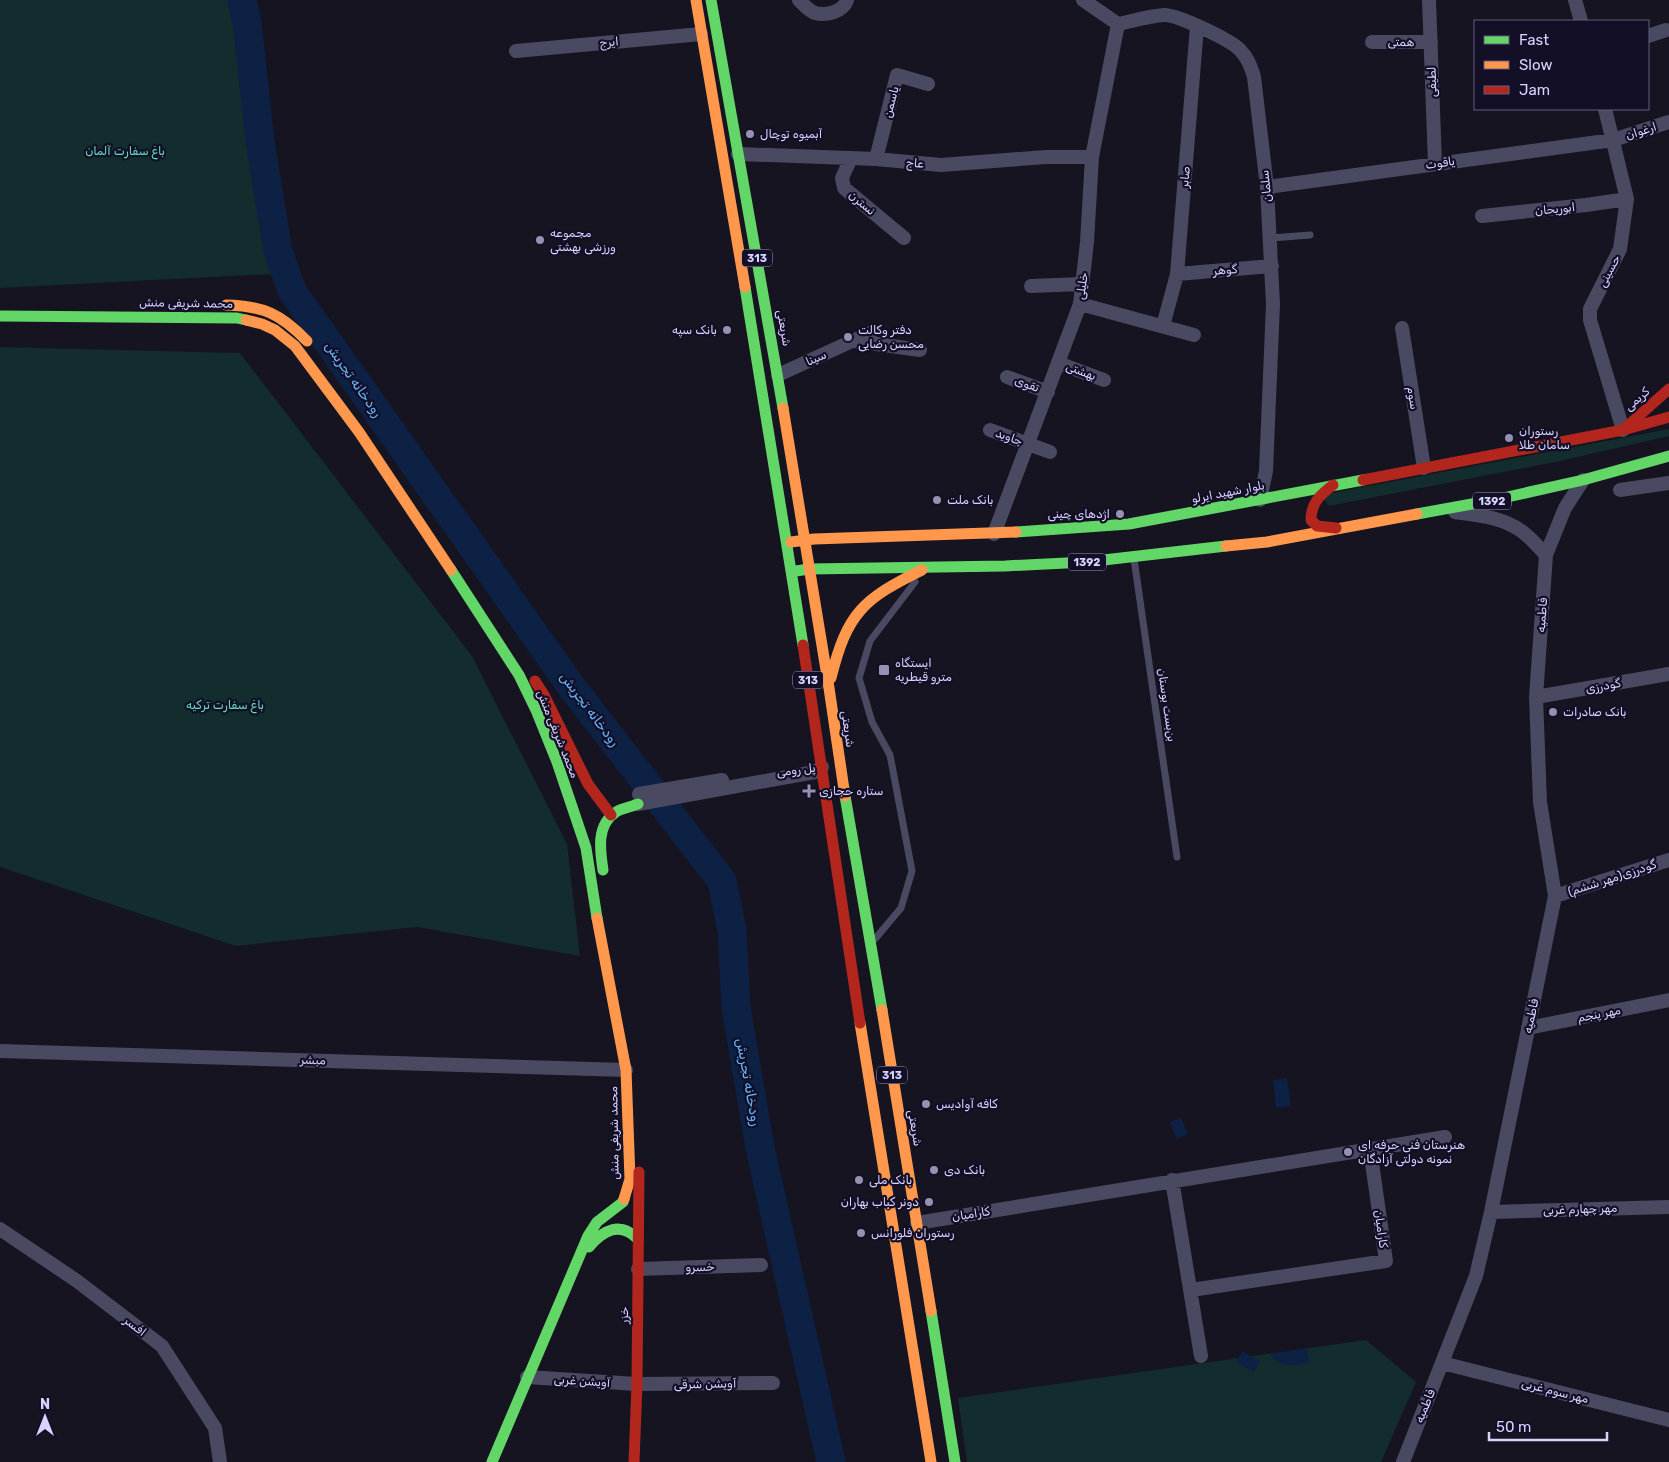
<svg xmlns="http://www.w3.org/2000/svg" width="1669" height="1462" viewBox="0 0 1669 1462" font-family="Rubik,'Noto Naskh Arabic',sans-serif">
	<rect width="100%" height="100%" fill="#161421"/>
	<path fill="#132c2d" d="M0,0H232L248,95L252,181L273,274L0,288Z
		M0,347L240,353L472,656L567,844L580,956L417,927L236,946L0,867Z
		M1669,429V436L1560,461L1329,506L1325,501L1326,494Z
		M1366,1340L1416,1382L1381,1462H967L958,1398Z"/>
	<path fill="#0d2144" d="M1287,1078L1291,1106L1276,1108L1273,1080Z
		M1181,1118L1188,1134L1177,1139L1170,1122Z
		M1307,1348L1309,1363C1292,1366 1281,1369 1270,1354Z
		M1242,1351L1260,1361L1254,1372L1236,1362Z"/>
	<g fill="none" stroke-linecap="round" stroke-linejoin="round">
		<path stroke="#0d2144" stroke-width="29" d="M242,0L247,23L260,141L278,251L292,291L571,686L722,881L732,930L736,1007L760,1148L831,1462"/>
		<path stroke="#4a4962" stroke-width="7" d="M1271,238L1310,235
			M1134,559L1177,857
			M875,939L901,908L912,871L890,755L872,722L859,678L870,641L915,582"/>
		<path stroke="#4a4962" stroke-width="14" d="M799,0C803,4 809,11 815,13C826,16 843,12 847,0
			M1083,0L1118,24C1133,21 1149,16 1164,15C1176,14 1231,40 1240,50C1248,58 1251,67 1254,77L1267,187L1273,304L1266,471L1260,500
			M1429,0L1435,164
			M1575,0L1581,21
			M1648,36L1666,30
			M1372,42H1431
			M516,51L701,34
			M1605,109L1627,199L1620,249L1590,309V320L1623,430
			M738,154L876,159L941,165L1046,157H1092
			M851,158L842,178L844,188L904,238
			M876,159L897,75L928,84
			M1267,187L1613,140L1669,122
			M1482,216L1586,205L1627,199
			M1177,274L1272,266
			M1031,286L1082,284
			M1080,304L1194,335
			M1163,326L1177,274L1197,26
			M1402,328L1424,468
			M855,341L920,350
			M1058,363L1104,380
			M778,375L872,332
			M1007,377L1048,392
			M990,430L1050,452
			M1620,490L1669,483
			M1455,512C1473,515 1493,516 1509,524C1524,530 1535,543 1546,555
			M994,534L1080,304L1087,242L1092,157L1118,24
			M1536,697L1669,674
			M639,794L722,780
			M638,804L815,772L822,767
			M1555,896L1669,860
			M1528,1028L1669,1000
			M0,1051L626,1070
			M1172,1180L1201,1356
			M1491,1212L1669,1207
			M917,1223L1445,1137
			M0,1229L77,1281L162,1346L215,1428L220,1462
			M638,1269L761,1265
			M1191,1290L1386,1261L1370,1149
			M1442,1363L1669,1420
			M527,1377L637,1384L773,1383
			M1403,1462L1476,1276L1491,1212L1555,896L1540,802L1536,697L1546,555L1565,508L1583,480"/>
		<path stroke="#63d668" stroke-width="11" d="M711,0L783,408
			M745,287L803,645
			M0,316L237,318L246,320
			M1417,514L1494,500L1583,480L1669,456
			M1016,532L1129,524L1363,480
			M451,570L519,675L536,710L557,762L586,848L597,918
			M796,571L809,569L1005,566L1086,562L1226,546
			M845,796L882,1010
			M603,870C600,850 596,825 616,812C622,808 631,807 638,804
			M589,1247C603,1230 620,1221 638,1239
			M931,1311L955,1462
			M492,1462L588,1236L597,1222L623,1202L624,1199"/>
		<path stroke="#ff974d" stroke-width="11" d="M696,0L745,287
			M226,305C264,306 281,314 307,341
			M246,320L262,324L275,330L295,346L359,432L451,570
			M783,408L829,688L845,796
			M791,542L814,539L1016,532
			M1226,546L1267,542L1417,514
			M831,678C847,613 863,599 922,570
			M597,918L626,1070L630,1179L624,1199
			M882,1010L931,1311
			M860,1023L931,1462"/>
		<path stroke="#b3261e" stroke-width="11" d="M1623,430L1669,389
			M1363,480L1623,430L1669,417
			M1333,485C1320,495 1311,503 1311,520L1317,526L1336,528
			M803,645L860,1023
			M535,681L544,695L588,784L611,815
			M634,1462L637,1384L639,1172"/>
	</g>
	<g fill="#9591b1" stroke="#130f26" stroke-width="2">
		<circle cx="750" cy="134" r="5"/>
		<circle cx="540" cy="240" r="5"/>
		<circle cx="727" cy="330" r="5"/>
		<circle cx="848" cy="337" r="5"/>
		<circle cx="1509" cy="438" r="5"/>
		<circle cx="937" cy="500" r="5"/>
		<circle cx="1120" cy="514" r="5"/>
		<rect x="878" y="664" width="12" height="12" rx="2.5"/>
		<circle cx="1553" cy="712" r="5"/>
		<path d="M806.5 783.5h5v5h5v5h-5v5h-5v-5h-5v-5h5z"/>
		<circle cx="926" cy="1104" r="5"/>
		<circle cx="1348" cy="1152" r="5"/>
		<circle cx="934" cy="1170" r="5"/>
		<circle cx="859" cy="1180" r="5"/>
		<circle cx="929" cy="1202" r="5"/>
		<circle cx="861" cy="1233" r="5"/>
	</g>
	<g text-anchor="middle" stroke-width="4.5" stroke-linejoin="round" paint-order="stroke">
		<g fill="#130f26" stroke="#9e99be" stroke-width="1">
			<rect x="742" y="249.5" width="30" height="17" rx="4"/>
			<rect x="1473" y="492.5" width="38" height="17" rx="4"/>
			<rect x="1068" y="553.5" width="38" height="17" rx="4"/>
			<rect x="793" y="671.5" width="30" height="17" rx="4"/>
			<rect x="877" y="1066.5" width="30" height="17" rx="4"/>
		</g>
		<g font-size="11" font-weight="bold" fill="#d9d4ff">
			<text x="757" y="262">313</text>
			<text x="1492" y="505">1392</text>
			<text x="1087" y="566">1392</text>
			<text x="808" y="684">313</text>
			<text x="892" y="1079">313</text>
		</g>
		<g font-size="12" fill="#d9d4ff" stroke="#130f26">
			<text transform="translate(609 42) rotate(-5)" y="4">ایرج</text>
			<text transform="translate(1401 42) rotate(1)" y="4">همتی</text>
			<text transform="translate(1432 82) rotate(-92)" y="4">لطیفی</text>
			<text transform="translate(891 102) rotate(-76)" y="4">یاسمن</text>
			<text transform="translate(1641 131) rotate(-18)" y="4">ارغوان</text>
			<text transform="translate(915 163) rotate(5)" y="4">عاج</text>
			<text transform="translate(1440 163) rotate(-8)" y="4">یاقوت</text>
			<text transform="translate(1185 177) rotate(-85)" y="4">صابر</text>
			<text transform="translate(1266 186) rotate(-96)" y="4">سلمان</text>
			<text transform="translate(862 203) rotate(40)" y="4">نسترن</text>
			<text transform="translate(1555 209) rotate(-6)" y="4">ابوریحان</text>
			<text transform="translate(1225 270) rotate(-5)" y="4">گوهر</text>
			<text transform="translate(1609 271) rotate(-62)" y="4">حسینی</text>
			<text transform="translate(1082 286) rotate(-82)" y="4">خلیلی</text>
			<text transform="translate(186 303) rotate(1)" y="4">محمد شریفی منش</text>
			<text transform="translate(784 328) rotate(80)" y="4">شریعتی</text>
			<text transform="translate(816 358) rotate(-24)" y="4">سینا</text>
			<text transform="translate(1081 371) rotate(21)" y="4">بهشتی</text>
			<text transform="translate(1027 384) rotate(20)" y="4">تقوی</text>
			<text transform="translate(1413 398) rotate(81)" y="4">سوم</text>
			<text transform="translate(1637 399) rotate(-41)" y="4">کریمی</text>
			<text transform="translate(1009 437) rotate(19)" y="4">جاوید</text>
			<text transform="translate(1228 492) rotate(-11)" y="4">بلوار شهید ایرلو</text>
			<text transform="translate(1542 615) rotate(-86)" y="4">فاطمیه</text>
			<text transform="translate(1603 686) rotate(-10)" y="4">گودرزی</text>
			<text transform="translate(1167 705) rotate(82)" y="4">بن‌بست بوستان</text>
			<text transform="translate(848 729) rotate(82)" y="4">شریعتی</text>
			<text transform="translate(558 734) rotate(68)" y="4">محمد شریفی منش</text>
			<text transform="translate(796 770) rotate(-7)" y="4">پل رومی</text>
			<text transform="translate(1612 878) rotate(-18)" y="4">گودرزی(مهر ششم)</text>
			<text transform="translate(1599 1014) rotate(-11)" y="4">مهر پنجم</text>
			<text transform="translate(1531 1016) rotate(-78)" y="4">فاطمیه</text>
			<text transform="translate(313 1060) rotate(2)" y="4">مبشر</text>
			<text transform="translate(915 1128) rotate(80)" y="4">شریعتی</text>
			<text transform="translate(614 1133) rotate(-91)" y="4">محمد شریفی منش</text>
			<text transform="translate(1580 1209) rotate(-2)" y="4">مهر چهارم غربی</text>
			<text transform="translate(971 1214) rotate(-9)" y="4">کارامیان</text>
			<text transform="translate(1381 1229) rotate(82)" y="4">کارامیان</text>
			<text transform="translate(700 1267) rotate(-2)" y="4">خسرو</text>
			<text transform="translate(624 1315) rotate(-89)" y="4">خزر</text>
			<text transform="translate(135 1326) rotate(38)" y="4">افسر</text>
			<text transform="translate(582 1381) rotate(4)" y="4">آویشن غربی</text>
			<text transform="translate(705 1384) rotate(-1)" y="4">آویشن شرقی</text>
			<text transform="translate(1555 1391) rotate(14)" y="4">مهر سوم غربی</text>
			<text transform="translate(1425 1406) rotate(-68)" y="4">فاطمیه</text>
		</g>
		<g font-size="12" fill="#d9d4ff" stroke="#130f26" text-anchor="start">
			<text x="760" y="138">آبمیوه توچال</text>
			<text x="550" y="237">مجموعه<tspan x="550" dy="14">ورزشی بهشتی</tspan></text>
			<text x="717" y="334" text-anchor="end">بانک سپه</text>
			<text x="858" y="334">دفتر وکالت<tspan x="858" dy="14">محسن رضایی</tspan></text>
			<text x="1519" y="435">رستوران<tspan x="1519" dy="14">سامان طلا</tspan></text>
			<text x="947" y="504">بانک ملت</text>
			<text x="1110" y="518" text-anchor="end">اژدهای چینی</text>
			<text x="895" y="667">ایستگاه<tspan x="895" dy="14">مترو قیطریه</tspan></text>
			<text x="1563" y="716">بانک صادرات</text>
			<text x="819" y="795">ستاره حجازی</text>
			<text x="936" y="1108">کافه آوادیس</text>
			<text x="1358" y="1149">هنرستان فنی حرفه ای<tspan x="1358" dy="14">نمونه دولتی آزادگان</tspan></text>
			<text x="944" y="1174">بانک دی</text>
			<text x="869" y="1184">بانک ملی</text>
			<text x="919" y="1206" text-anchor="end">دونر کباب بهاران</text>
			<text x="871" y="1237">رستوران فلورانس</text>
		</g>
		<g font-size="12" fill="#5fe0c0" stroke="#130f26">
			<text x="125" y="155">باغ سفارت آلمان</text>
			<text x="225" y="709">باغ سفارت ترکیه</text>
		</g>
		<g font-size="14" font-style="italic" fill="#62b6ff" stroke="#130f26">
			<text transform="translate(354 379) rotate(55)" y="5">رودخانه تجریش</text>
			<text transform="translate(590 709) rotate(53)" y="5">رودخانه تجریش</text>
			<text transform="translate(749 1082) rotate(80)" y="5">رودخانه تجریش</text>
		</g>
	</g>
	<rect x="1474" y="20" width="175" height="90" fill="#130f26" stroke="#625e7d"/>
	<rect x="1484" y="36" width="25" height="8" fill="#63d668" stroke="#625e7d"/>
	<text x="1519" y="45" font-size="15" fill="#d9d4ff">Fast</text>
	<rect x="1484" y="61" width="25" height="8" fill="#ff974d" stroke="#625e7d"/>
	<text x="1519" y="70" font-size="15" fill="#d9d4ff">Slow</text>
	<rect x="1484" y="86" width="25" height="8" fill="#b3261e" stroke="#625e7d"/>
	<text x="1519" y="95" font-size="15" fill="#d9d4ff">Jam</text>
	<g transform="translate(45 1417)" stroke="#130f26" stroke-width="4" paint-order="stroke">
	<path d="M0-4L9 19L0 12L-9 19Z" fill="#d9d4ff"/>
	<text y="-8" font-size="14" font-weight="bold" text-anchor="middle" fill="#d9d4ff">N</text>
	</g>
	<path d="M1489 1432v8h118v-8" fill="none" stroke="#d9d4ff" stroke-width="2.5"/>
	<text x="1496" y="1432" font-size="15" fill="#d9d4ff" stroke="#130f26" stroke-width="4" paint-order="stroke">50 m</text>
</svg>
